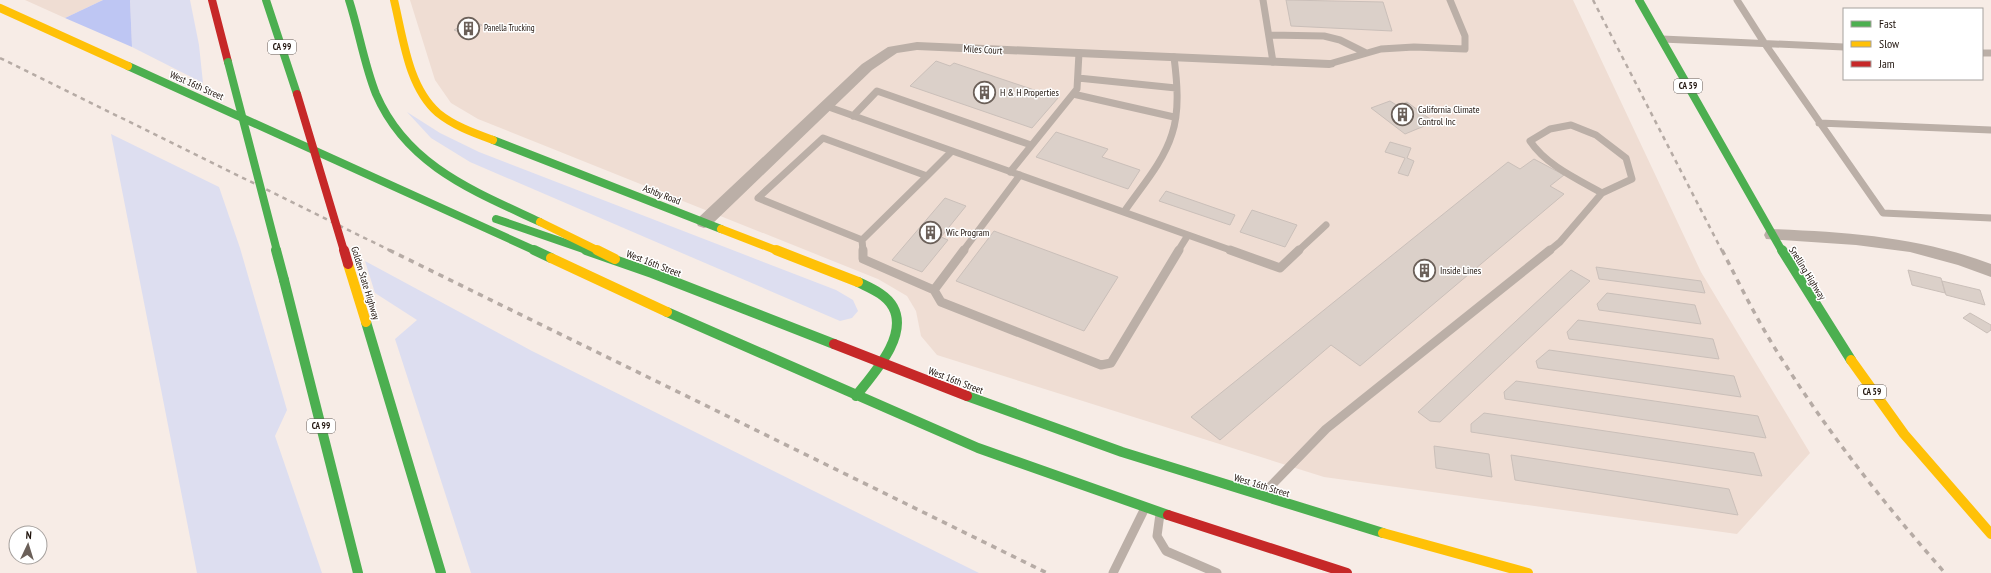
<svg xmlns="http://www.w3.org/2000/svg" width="1991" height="573" viewBox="0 0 1991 573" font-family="'PT Sans Narrow',sans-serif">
	<rect width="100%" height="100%" fill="#f7ece6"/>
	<path fill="#efddd3" d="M25,0H103L65,18Z
		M410,0H1573L1701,272L1810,453L1737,534L1324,477L937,355L921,336L916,311L907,296L878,279L478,119L451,103L435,80Z"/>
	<path fill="#dddef0" d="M130,0H190L199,45L203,83L132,47Z
		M407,112L440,133L479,152L836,290L853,300L858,311L852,318L840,321L470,162L431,138Z
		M111,134L219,187L240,248L287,410L275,436L322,573H197Z
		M365,261L532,351L979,573H471L395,339L417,320L375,293Z"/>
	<path fill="#bec6f3" d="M103,0H130L132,47L65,18Z"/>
	<path fill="#dbd0c9" stroke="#cabfb9" d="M1286,0L1383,2L1392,31L1291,26Z
		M470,20L482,25L467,35L454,30Z
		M936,61L950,66L954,63L1058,98L1032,128L910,86Z
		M1390,101L1398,106L1407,102L1434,122L1405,134L1371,108Z
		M1056,132L1108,149L1102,157L1140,170L1128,189L1036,157Z
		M1390,142L1411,148L1407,158L1414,161L1408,176L1398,173L1405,158L1385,152Z
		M1534,159L1564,175L1550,186L1564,194L1360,366L1331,345L1220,440L1191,417L1508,162L1520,169Z
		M1166,191L1235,215L1230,225L1159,201Z
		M945,198L966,206L941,237L948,240L922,272L892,260Z
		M1252,210L1297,225L1285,247L1240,232Z
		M994,231L1118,277L1084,331L956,281Z
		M1596,267L1701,281L1705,293L1599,279Z
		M1571,270L1590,281L1440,422L1430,421L1418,412Z
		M1908,270L1941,278L1945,293L1912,285Z
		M1942,281L1980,290L1985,305L1946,295Z
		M1607,293L1695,305L1701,324L1599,310L1597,304Z
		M1970,313L1991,325V330L1987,333L1963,318Z
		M1578,320L1713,339L1719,359L1569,339L1567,332Z
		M1549,350L1734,376L1741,397L1538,368L1536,361Z
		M1516,381L1758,416L1766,438L1505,399L1504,392Z
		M1484,413L1754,453L1762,476L1471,432V424Z
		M1434,446L1489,454L1492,477L1436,468Z
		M1511,455L1729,489L1738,515L1515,480Z"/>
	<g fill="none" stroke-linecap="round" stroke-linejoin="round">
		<path stroke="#bbafa7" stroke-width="7" d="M1263,0L1273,62
			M1737,0L1765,44L1883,213L1991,218
			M1269,35L1324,36L1340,40L1366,53
			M1662,39L1844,47
			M1982,53H1991
			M1329,64L1381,49L1414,47L1465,49V36L1450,0
			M1078,78L1176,88
			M1073,94L1174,117
			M826,106L1233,251
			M853,116L877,91L1031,145
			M1819,123L1991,130
			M1571,125L1596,135L1626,158L1632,179L1602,193C1577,179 1546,165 1530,141L1550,129Z
			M823,138L927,176L862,240L758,198Z
			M1010,172L1077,89L1079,53
			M927,176L952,151
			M1124,212C1141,187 1163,163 1172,134C1180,110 1177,81 1174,57
			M862,240L863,251
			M963,251L1020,175
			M1178,251L1188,235
			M1298,251L1326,225
			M1549,251L1560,242L1602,193"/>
		<path stroke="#bbafa7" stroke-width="9" d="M863,250V259L934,290
			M964,250L934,290L941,302L1101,365L1111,363L1179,250
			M1230,250L1280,268L1299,250
			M1263,494L1326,429L1550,250
			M1160,514L1157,536L1166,551L1217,573
			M1113,573L1145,508"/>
		<path fill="#bbafa7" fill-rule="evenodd" d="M917,42L1329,60L1334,61L1336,64L1334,67L1329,68L917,50L897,53L872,70L710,226L704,228L698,226L696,222L698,218L862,64L888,47Z
			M1772,229C1847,232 1920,237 1991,264V277L1958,265L1910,252L1856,245L1766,239L1764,235L1766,231Z"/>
		<path stroke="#4caf50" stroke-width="8" d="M266,0L297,94
			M349,0C359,31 364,64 376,94C407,166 474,191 540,222
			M1639,0L1782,251
			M128,66L536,251
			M493,140L721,229
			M496,219L589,251"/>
		<path stroke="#4caf50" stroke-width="10" d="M534,250L551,258
			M586,250L652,273L834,344
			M1782,250L1851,360
			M284,280L358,573
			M667,312L978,448L1168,515
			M366,322L441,573
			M856,396C873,374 909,336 893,307C886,294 870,288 858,282
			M967,396L1122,452L1383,533"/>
		<path stroke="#ffc107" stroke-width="8" d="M394,0C403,37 408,87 438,113C454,126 474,133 493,140
			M0,8L128,66
			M540,222L599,251
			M721,229L778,251"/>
		<path stroke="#ffc107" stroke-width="10" d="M597,250L615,259
			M776,250L858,282
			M551,258L667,312
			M1851,360L1904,434L1991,534
			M1383,533L1528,573"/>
		<path stroke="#c62828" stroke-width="8" d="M212,0L228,62"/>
		<path stroke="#c62828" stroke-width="10" d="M834,344L967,396
			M1168,515L1347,573"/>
		<path stroke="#b6aba5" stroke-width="2.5" stroke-dasharray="4.5 4.5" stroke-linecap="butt" d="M1593,0L1722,251
			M0,58L391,251"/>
		<path stroke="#b6aba5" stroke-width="3.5" stroke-dasharray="5.5 5.5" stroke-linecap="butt" d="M389,250L1047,573
			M1722,250C1742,289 1761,328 1785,364C1832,438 1887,507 1945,573"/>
		<path stroke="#4caf50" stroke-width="8" d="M228,62L277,251"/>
		<path stroke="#4caf50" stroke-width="10" d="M276,250L284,280"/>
		<path stroke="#ffc107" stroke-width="10" d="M348,264L366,322"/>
		<path stroke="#c62828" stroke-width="8" d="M297,94L344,251"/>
		<path stroke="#c62828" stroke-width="10" d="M344,250L348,264"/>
	</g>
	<defs>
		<symbol id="building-ring" viewBox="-11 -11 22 22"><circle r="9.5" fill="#fff" stroke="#6b6059" stroke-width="1.5"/><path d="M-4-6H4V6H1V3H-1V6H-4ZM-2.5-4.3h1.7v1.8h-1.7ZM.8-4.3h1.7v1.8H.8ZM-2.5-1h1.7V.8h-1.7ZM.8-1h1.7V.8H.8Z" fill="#6b6059"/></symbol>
	</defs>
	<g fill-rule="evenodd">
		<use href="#building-ring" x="456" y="16" width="25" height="25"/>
		<use href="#building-ring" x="972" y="80" width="25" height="25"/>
		<use href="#building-ring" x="1390" y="102" width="25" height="25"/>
		<use href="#building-ring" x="918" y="220" width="25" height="25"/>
		<use href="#building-ring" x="1412" y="258" width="25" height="25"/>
	</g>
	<g text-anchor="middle" stroke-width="3" stroke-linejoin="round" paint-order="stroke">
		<g font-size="9" fill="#20140d" stroke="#fff" text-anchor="start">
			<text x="484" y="31">Panella Trucking</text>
		</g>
		<g fill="#fff" stroke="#635a56" stroke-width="1">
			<rect x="268" y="40" width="28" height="14" rx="3"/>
			<rect x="1674" y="79" width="28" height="14" rx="3"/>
			<rect x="1858" y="385" width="28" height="14" rx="3"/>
			<rect x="307" y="419" width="28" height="14" rx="3"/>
		</g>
		<g font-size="9" font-weight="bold" fill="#20140d">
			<text x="282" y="50">CA 99</text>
			<text x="1688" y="89">CA 59</text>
			<text x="1872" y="395">CA 59</text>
			<text x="321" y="429">CA 99</text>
		</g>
		<g font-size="10" fill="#20140d" stroke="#fff">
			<text transform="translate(983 49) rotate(3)" y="4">Miles Court</text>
			<text transform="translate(197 85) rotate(24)" y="4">West 16th Street</text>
			<text transform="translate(662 194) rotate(21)" y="4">Ashby Road</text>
			<text transform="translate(654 263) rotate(21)" y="4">West 16th Street</text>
			<text transform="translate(1808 273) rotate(58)" y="4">Snelling Highway</text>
			<text transform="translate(366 283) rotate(73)" y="4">Golden State Highway</text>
			<text transform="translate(956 380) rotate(21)" y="4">West 16th Street</text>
			<text transform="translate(1262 485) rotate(17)" y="4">West 16th Street</text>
		</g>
		<g font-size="10" fill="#20140d" stroke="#fff" text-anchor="start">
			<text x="1000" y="96">H &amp; H Properties</text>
			<text x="1418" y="113">California Climate<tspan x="1418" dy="12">Control Inc</tspan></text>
			<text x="946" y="236">Wic Program</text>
			<text x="1440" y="274">Inside Lines</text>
		</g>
	</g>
	<rect x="1843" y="8" width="140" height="72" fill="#ffffff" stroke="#a6a19e"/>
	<rect x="1851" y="21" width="20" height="6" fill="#4caf50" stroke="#a6a19e"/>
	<text x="1879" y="28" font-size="12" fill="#20140d">Fast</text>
	<rect x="1851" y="41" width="20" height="6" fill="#ffc107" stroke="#a6a19e"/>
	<text x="1879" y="48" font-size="12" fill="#20140d">Slow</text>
	<rect x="1851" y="61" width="20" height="6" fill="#c62828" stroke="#a6a19e"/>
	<text x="1879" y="68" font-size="12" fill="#20140d">Jam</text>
	<g transform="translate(28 545) rotate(4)"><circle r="19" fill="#ffffff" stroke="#a6a19e"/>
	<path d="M0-3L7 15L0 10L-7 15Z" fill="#6b6059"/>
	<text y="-6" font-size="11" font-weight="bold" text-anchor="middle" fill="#20140d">N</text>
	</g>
</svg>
